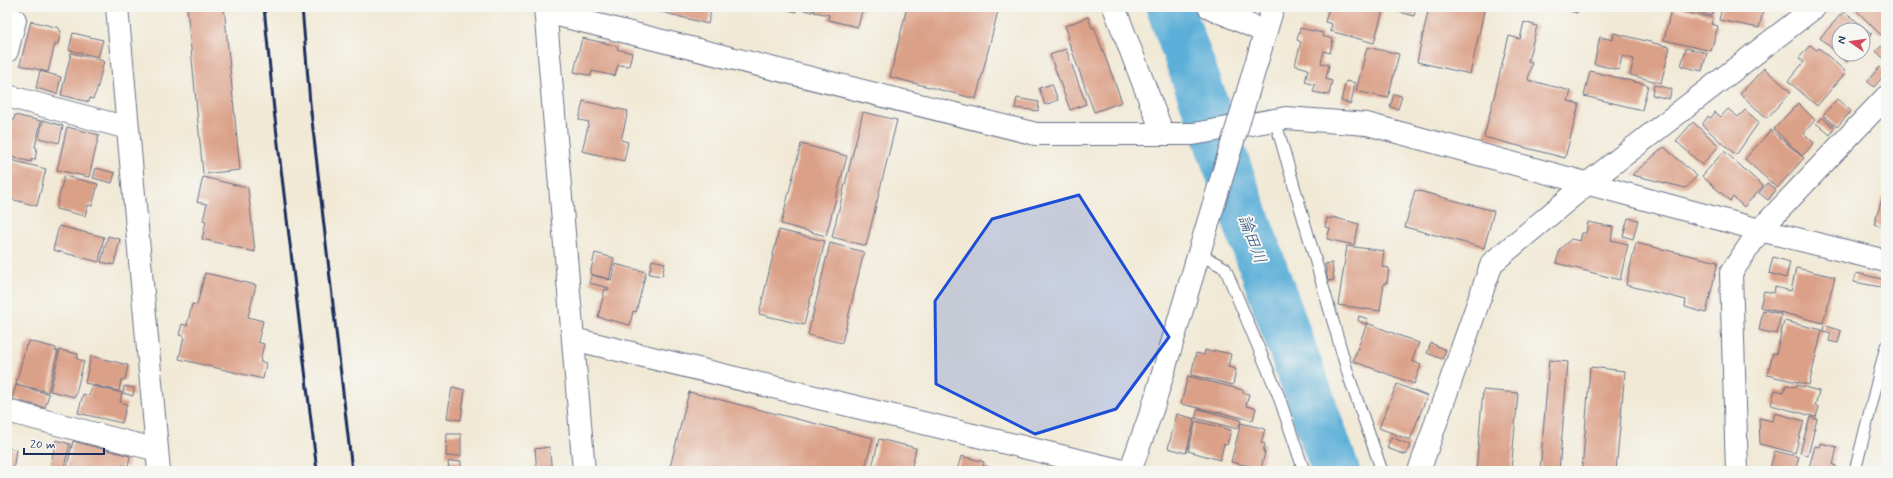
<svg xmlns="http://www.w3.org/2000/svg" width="1893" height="478" viewBox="0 0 1893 478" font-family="Mynerve,'Klee One',sans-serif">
	<rect width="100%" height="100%" fill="#f6f6f2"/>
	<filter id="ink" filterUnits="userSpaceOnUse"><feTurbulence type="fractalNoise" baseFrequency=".025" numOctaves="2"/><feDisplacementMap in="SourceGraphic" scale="8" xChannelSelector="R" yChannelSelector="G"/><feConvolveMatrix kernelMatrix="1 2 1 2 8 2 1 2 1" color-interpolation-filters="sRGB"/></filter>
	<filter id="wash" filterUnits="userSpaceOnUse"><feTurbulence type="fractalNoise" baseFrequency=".012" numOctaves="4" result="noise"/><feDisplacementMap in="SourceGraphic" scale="16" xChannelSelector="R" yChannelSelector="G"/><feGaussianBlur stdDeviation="0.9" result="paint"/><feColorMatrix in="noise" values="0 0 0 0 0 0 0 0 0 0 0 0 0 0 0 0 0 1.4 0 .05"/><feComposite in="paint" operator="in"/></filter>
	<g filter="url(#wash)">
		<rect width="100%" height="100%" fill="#f1e9d5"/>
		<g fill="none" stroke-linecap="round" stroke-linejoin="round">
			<path stroke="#5cafd8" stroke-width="48" d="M1170,7L1336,471"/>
		</g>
		<g id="blocks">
			<path fill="#dba088" d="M187,7H224L240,170L203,174Z
				M642,7H712L708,24Z
				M777,7H813L812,12L797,8L796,12Z
				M815,7H863L858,27L828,20L829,15L814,12Z
				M907,7H999L976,99L890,77Z
				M1329,7H1372L1383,10L1374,43L1330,31L1332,24L1325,22Z
				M1382,7H1416L1414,16Z
				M1429,7H1485L1470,74L1417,62Z
				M1556,7H1578L1577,13Z
				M1677,7H1714L1712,16Z
				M1722,7H1764L1759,28L1719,20Z
				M1853,7H1886V29L1881,35Z
				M1671,9L1713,18L1711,24L1718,26L1711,51L1664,40Z
				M1844,11L1872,34L1863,44V30H1839V54H1854L1847,62L1820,38Z
				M1088,17L1092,28L1094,27L1122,102L1094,112L1067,37H1069L1065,26Z
				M31,21L59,28V30L61,31L58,44H55L48,72L20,65Z
				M1524,22L1537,26L1528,61L1532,62L1528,80L1571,91L1568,101L1579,104L1565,158L1484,137L1509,36L1520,39Z
				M1300,28L1323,33L1322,36L1333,39L1330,53L1324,51L1321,63L1329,65L1326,79L1332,81L1329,95L1313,92L1315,85L1305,82L1308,69L1295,65L1301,42L1297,40Z
				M73,33L103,40L98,57L69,50Z
				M1614,33L1670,47L1661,83L1630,75L1634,59L1622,56L1619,70L1594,64L1600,37L1613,40Z
				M582,38L618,46L617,49L632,53L629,66L618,65L615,76L592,71L591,76L574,72Z
				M1884,44L1886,47V61L1876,51Z
				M1810,45L1817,50L1819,48L1846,72L1817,106L1788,81L1804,62L1799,58Z
				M1367,47L1399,54L1388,98L1356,91Z
				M1686,48L1707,53L1702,71L1681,66Z
				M1066,49L1086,104L1070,110L1050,55Z
				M71,53L104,61L97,90L93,99L90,98L89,102L61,95Z
				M1880,67L1886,73L1874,87L1867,81Z
				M1764,68L1791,92L1767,118L1740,94Z
				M40,71L61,77L57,94L36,88Z
				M1590,71L1648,85L1642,110L1584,96Z
				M1346,81L1355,83L1351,104L1341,101Z
				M1052,84L1058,100L1045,105L1039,88Z
				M1654,85L1672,89L1669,99L1652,95Z
				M1394,94L1402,96L1398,109L1390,107Z
				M1017,98L1039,102L1038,111L1015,108Z
				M1837,99L1851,111L1837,127L1823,115Z
				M583,101L628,111L621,140L628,142L624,161L582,151L589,122L579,120Z
				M1798,103L1815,120L1804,133L1814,143L1802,156L1774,129Z
				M1728,109L1738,117L1745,110L1759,122L1736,155L1702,125L1708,116L1711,118L1715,112L1721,117Z
				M863,112L897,120L866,246L832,237Z
				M15,115L41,121L35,147L37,148L35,160L31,159L32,162L7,156V121L13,122Z
				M1822,117L1835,128L1830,135L1816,123Z
				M43,120L63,126L59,143L39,138Z
				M1693,122L1719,146L1702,165L1676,141Z
				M67,127L99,135L89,177L57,170Z
				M1771,130L1804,158L1777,188L1745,159Z
				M801,144L847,156L826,236L781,224Z
				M1664,147L1697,176L1686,188L1632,175Z
				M1724,151L1763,186L1744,207L1733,197L1730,201L1702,176Z
				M7,159L46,169L37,206L7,198Z
				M96,168L115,173L112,183L93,178Z
				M64,176L98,184L92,206L88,205L85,216L56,209Z
				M203,177L248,188L255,252L202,239L206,221L203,220L207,204L197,202Z
				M1767,183L1776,190L1768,200L1759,193Z
				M1886,187V228L1874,224Z
				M1415,190L1494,211L1484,248L1405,227Z
				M1332,217L1359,224L1354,245L1327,239L1330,228L1325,227L1327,218L1331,219Z
				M1628,218L1638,220L1633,239L1623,236Z
				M1588,222L1613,227L1611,240L1628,244L1620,280L1556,263L1560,249L1571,239L1580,241L1582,233H1586Z
				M59,226L104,237L99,262L53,250Z
				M779,230L825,241L804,325L759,314Z
				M108,236L120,239L114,265L101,262Z
				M830,243L864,252L842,343L808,335Z
				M1636,243L1718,262L1706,313L1685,307L1686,300L1626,285Z
				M1347,246L1384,251L1382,267L1389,268L1387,283H1384L1380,311L1338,305Z
				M595,253L614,258L609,279L590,274Z
				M1773,257L1790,262L1786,278L1769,273Z
				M652,260L665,263L662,276L649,274Z
				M1332,263L1334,280L1328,281L1325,264Z
				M615,264L646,272L636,312L633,311L630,325L598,317L605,289L608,290L609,288L589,283L592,275L611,280Z
				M1796,268L1835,277L1823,323L1760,307L1764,291L1774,293L1775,287L1791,291Z
				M205,273L256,285L248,317L263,321L258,342L264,344L260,362L266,363L263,379L179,359L184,336L179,335L182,324L187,326L192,304L197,305Z
				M1856,273L1886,280V288L1854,282Z
				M1763,310L1781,314L1777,334L1759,330Z
				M1359,316L1368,319L1366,324L1358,321Z
				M1784,321L1822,330L1809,385L1767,375L1773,353L1776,354Z
				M1367,323L1419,343L1412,361L1421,365L1414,384L1353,361Z
				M1824,325L1841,331L1838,343L1829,341L1831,333L1823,331Z
				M29,341L56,348L55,351H58L48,392L16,384L26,345H28Z
				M1431,343L1446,350L1442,359L1427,353Z
				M60,350L78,354L77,359L84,361L75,397L50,391Z
				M1205,350L1213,352V350L1231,354L1228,367L1236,369L1233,385L1191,375L1196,353L1204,355Z
				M91,356L128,365L125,380H121L119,391L85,383Z
				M1549,360L1568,362L1559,471H1540Z
				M1590,367L1625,371L1616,471H1582Z
				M1188,376L1243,390V393L1249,394L1246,406L1256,408L1253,420L1181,404Z
				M1397,384L1427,396L1410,440L1379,428Z
				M16,385L49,394L45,408L12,399Z
				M1786,385L1795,387L1797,385L1819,391L1815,406L1819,407L1816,417L1771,405L1775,390L1784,392Z
				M92,386L122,393L120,402L127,404L122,423L78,413L83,394L89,396Z
				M124,386L134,388L133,396L123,393Z
				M452,387L465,390L461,420L447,418Z
				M1483,390L1518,393L1511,471H1476Z
				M689,392L873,438L864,471H669Z
				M1198,409L1241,420L1238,429L1195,418Z
				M1775,413L1804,421L1795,453L1760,444L1759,418L1773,421Z
				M1177,414L1195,419L1186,453L1168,448Z
				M1810,417L1817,419L1808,456L1800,453Z
				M1196,421L1231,430L1227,445L1224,444L1220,460L1188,451Z
				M1241,423L1265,429L1261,443L1265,444L1263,452H1265L1261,469L1231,462Z
				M447,434H461V456H446Z
				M1391,437L1410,445L1406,455L1387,448Z
				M879,439L916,448L911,471H871Z
				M56,440L70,444L63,471H49Z
				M73,441L130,456L128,467L122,465L121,471H66Z
				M1820,443L1837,447L1833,465L1836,466L1835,471H1808L1815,446L1819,447Z
				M7,447L16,450L13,471H7Z
				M549,447L552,471H537L535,449Z
				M1775,451L1799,457L1795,471H1769Z
				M961,456L984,462L983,466L989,467V471H957Z
				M461,461V471H449L448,462Z
				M1188,466L1205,470V471H1186Z"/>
		</g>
	</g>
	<g filter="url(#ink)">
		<use href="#blocks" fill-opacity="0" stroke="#667088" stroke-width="1"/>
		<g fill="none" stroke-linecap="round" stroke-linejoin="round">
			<defs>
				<path id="lane" d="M1275,120L1349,377L1382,471
					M1199,254L1225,268L1278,394L1304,471
					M1855,471L1886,346"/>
				<path id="street" d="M117,7L159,471
					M545,7L584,471
					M1114,7L1163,134
					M1209,7L1265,32
					M546,12L1036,134H1193L1286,118L1367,124L1760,230L1886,261
					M7,51L15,20
					M7,96L128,128
					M573,339L1123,471
					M7,411L157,450
					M1419,471L1492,263L1588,183L1815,7
					M1737,471L1731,273L1760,230L1886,97"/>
				<path id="secondary" d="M1243,108L1273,7
					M1130,471L1152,410L1211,213"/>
			</defs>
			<use href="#lane" stroke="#667088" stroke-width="13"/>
			<use href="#street" stroke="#667088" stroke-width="24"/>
			<use href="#secondary" stroke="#667088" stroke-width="24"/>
			<use href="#lane" stroke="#fff" stroke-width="11"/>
			<use href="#street" stroke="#fff" stroke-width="22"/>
			<use href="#secondary" stroke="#fff" stroke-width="22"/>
			<path stroke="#1b2f5e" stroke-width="3" d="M264,7L274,110L317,471
				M302,7L310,103L352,471"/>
			<defs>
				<path id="secondary-bridge" d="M1211,213L1243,108"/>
			</defs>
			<use href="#secondary-bridge" stroke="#667088" stroke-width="24" stroke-linecap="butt"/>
			<use href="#secondary-bridge" stroke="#fff" stroke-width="22"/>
		</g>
	</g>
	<path fill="#1d4ed8" fill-opacity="0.2" stroke="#1d4ed8" stroke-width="3" stroke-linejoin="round" d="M1079,195L1169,337L1116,409L1035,434L936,384L935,301L992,219Z"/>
	<g text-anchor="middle" stroke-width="4" stroke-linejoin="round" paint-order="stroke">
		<g font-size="17" font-style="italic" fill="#2e5583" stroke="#f6f6f2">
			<text transform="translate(1253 239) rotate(70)" y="6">論田川</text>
		</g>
	</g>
	<rect width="1893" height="478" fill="none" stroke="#f6f6f2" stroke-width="24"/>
	<g transform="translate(1851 42) rotate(283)"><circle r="19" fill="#f6f6f2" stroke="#9ea6b7"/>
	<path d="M0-3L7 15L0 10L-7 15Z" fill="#d1495b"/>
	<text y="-6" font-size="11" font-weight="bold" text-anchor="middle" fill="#1b2f5e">N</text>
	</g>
	<path d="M24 448v6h80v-6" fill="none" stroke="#1b2f5e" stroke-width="2"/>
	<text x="30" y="448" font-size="12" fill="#1b2f5e" stroke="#f6f6f2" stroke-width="3" paint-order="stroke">20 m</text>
</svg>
